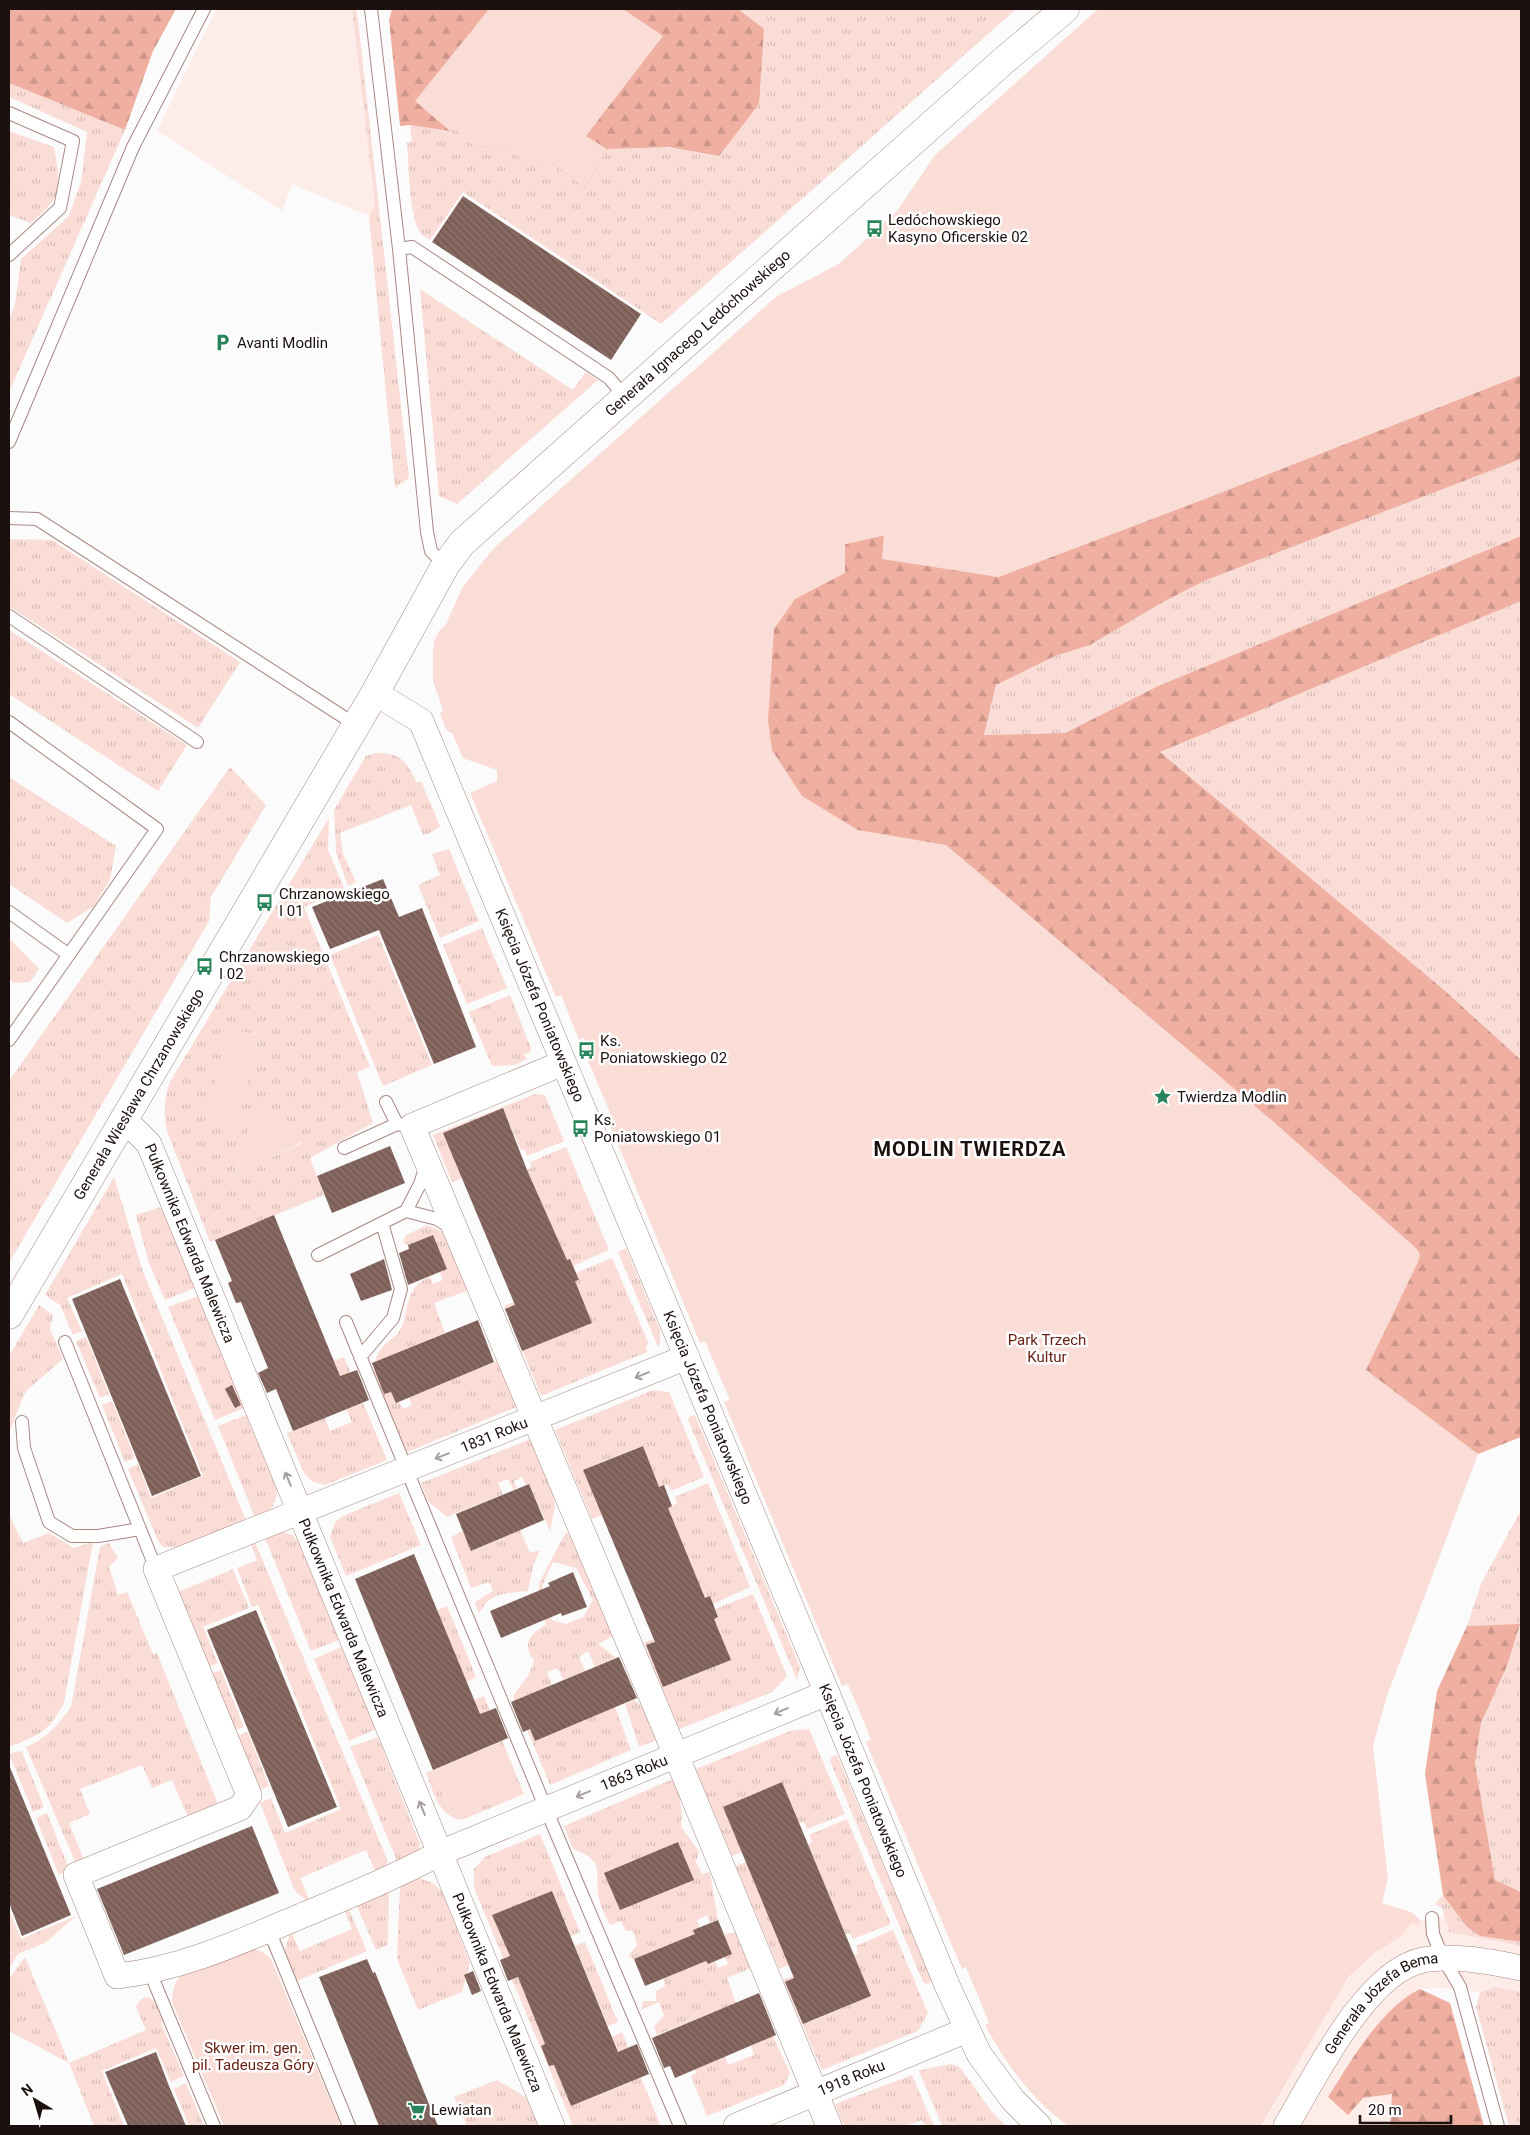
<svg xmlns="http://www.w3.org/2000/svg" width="1530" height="2135" viewBox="0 0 1530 2135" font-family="Roboto,sans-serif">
	<defs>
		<pattern id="grass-tufts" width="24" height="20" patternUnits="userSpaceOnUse" patternTransform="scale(1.25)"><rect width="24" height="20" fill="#fbddd7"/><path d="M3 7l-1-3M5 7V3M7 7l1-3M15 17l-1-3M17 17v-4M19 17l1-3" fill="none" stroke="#d7bdb7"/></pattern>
		<pattern id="forest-firs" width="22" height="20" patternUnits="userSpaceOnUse" patternTransform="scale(1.25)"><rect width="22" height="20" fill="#efb0a2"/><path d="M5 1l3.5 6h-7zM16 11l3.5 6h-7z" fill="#cc968a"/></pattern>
		<pattern id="building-back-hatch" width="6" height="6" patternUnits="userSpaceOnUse" patternTransform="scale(1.25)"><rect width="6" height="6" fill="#876962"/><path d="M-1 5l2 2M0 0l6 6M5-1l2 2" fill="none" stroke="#6e554f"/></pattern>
	</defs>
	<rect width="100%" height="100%" fill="#fbfbfb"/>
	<path fill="#feece8" d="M216,9H352L375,204L369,216L292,184L282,211L157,131Z
		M1444,1916L1449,1932L1521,1946V1992L1495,1987L1480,1992L1438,1988L1420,1989L1363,2098L1392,2094L1390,2126H1268L1263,2124L1342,1988L1357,1968L1373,1954L1403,1935L1411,1922L1418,1925L1420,1920Z"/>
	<path fill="url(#grass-tufts)" fill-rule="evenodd" d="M352,9H356L358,20L409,478L395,488L369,216L375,204Z
		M738,9L1015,10L661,324L463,192L430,240C425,237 421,235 418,229C409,207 409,168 407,143L412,142L410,125L450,131L455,129L474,146L504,148L533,166C569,152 632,143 669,148C686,150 702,153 719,156L764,29Z
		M9,83L125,130L9,392V320L15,304L21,259L69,216L81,182L87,132L9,97Z
		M9,131L54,147C61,188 64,195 31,223L9,215Z
		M420,289L573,390L586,372L598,380L457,504L439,496Z
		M1521,459V536L1158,686L1065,733L984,735L996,685L1055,656L1090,645L1158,604L1204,581Z
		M9,539L52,540L240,662L198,728L10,607Z
		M1521,601V1060L1444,990L1159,752Z
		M9,630L187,745L158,791L9,694Z
		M375,753C401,753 406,760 417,783L421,781L440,826L432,832L423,835L411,805L340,833L343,854L356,882L348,886L336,852L334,810L366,756Z
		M230,767L266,805L211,897L209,921L9,1263V1081Z
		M9,777L116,846L110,880L93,907L67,923L9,884Z
		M329,818L328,850L345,890L304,907L370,1067L357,1072L373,1123L310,1158L324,1195L210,1242L167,1131C163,1112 164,1097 171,1080ZM230,1029L259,1035L233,1133L208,1112ZM259,1102L275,1113L302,1143L234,1175Z
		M449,849L479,921L440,938L418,885L440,875L432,854Z
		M482,928L507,988L467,1004L443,945Z
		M378,935L432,1065L383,1086L330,955Z
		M9,938L39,969L30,982L14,983L9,979Z
		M510,995L531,1048L530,1052L524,1055L527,1059L515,1065L492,1066L469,1012Z
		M535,1094L545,1095L564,1141L527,1156L524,1149L521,1150L503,1109L462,1178L452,1182L433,1135Z
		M566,1147L609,1250L573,1266L570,1259L567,1260L527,1170L532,1167L530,1162Z
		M114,1177L142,1269L246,1520L184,1547H163L158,1541L128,1469L138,1464L151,1498L203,1476L122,1274L67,1298L82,1331L73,1335L60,1305L45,1295Z
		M161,1207L195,1288L165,1300L149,1263L136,1215Z
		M427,1225L448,1234L469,1290L434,1303L445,1333L378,1361L396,1403L399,1402L403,1409L412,1405L409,1397L500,1360L519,1406L407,1452L374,1373C374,1359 378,1349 390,1340C392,1338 397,1335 399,1332C410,1315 403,1286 430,1277L433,1284L443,1280L440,1272L447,1269L433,1235L408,1245L403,1243L405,1236Z
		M626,1248L660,1330V1343L658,1347L618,1252Z
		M612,1258L648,1342L646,1348L647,1352L541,1396L504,1306L514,1302L532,1346L575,1281L578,1280L576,1273Z
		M198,1296L244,1408L215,1420L168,1307Z
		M39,1305L53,1315L50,1329L63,1359L25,1392L9,1433V1356Z
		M86,1337L109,1394L100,1398L76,1341Z
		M344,1357L387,1460L325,1485L313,1482L304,1473L287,1433L325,1418L330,1431L352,1422L346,1409L352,1406L334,1361Z
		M653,1390L669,1392L704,1477L671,1491L668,1485L659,1487L642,1446L583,1470L602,1515L592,1519L555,1430Z
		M112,1401L135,1458L125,1462L102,1405Z
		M246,1415L277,1491C276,1507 269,1512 256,1520L218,1426Z
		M695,1415L800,1667L797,1680L688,1420L689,1417Z
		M533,1438L552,1488L555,1506L550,1531L529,1484L526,1485L522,1477L514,1481L517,1488L513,1490L508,1479L498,1483L503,1494L447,1517L428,1501L421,1483Z
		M708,1483L750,1587L713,1604L705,1598L668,1508L677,1503L675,1497Z
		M399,1493L421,1545L346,1576L330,1537L335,1522L343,1516Z
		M1521,1510V1892L1495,1880L1475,1763L1481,1723L1507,1666L1520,1625L1467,1626L1481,1584Z
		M9,1514L23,1543L49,1533L74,1548L93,1542L64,1703C48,1733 39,1735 9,1747Z
		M277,1530L292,1535L299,1543L339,1640L311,1651L263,1533Z
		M520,1530L530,1553L540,1550L533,1566L528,1591C503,1594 492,1591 479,1614L475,1602L493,1591L489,1582L471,1588L451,1537L463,1531L472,1551Z
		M566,1532L573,1538L582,1565L613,1636L598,1644L616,1658L595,1667L588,1651L579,1657L585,1671L563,1680L558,1668L547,1672L552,1685L518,1699L535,1741L615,1707L631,1750L550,1785L513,1696L529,1674L534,1661C522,1643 529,1634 546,1625L539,1599V1583ZM553,1562L576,1568L593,1600L583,1617L566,1624L552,1620L542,1586Z
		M253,1537L388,1861L384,1874L377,1876L366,1850L300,1878L311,1904L295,1891L260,1803L271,1798L285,1833L341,1809L258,1605L252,1607L237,1568L257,1560L249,1539Z
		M109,1543L118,1558L109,1567L118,1595L127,1592L153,1654L157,1653L220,1809L188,1817L172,1780L152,1788L142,1765L80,1789L90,1814L69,1823L84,1860L77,1866L26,1747C46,1739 59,1724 71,1707L100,1547Z
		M233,1569L249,1608L203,1627L218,1663L209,1667L178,1592Z
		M753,1594L787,1676L772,1692L679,1729L644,1643L653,1639L672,1684L731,1660L714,1619L718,1616L715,1609Z
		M447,1606L476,1677L466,1682L437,1610Z
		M341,1647L376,1729L349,1741L314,1659Z
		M221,1670L244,1727L234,1731L210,1674Z
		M484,1696L524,1794L462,1820C438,1816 434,1793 426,1773L433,1770L451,1813L500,1742L492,1745L474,1700Z
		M634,1700L648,1711L660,1739L639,1747L625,1704Z
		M809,1729L845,1814L807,1829L804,1822L799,1823L782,1782L723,1807L742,1852L732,1856L696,1769L790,1731Z
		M248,1732L269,1786L260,1790L236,1736Z
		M378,1737L420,1844L418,1853L398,1863L350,1747Z
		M19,1751L22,1752L44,1807L33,1812L9,1754Z
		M837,1755L932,1981L927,1984L923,1982L830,1761L831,1757Z
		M673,1779C680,1795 683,1809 681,1827L699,1851L696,1862L702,1874L710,1872L718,1920L710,1923L707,1915L697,1920L700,1927L693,1930L708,1964L715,1961L718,1968L728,1964L725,1957L732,1954L724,1934L738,1932L751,1968L727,1978L736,2003L657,2035L654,2026L664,2016L659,2002L641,2010L643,2001H656V1991L665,1986L659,1949L634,1959L628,1956L637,1945L633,1931H626L621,1921L610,1925C607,1917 600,1908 599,1899C593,1871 608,1862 573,1849L564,1826Z
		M47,1813L69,1869L59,1875L36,1818Z
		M847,1819L891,1924L853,1939L850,1933L845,1934L808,1844L812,1842L809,1835Z
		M540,1834L580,1932L571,1936L552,1891L493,1915L510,1956L513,1979L518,1977L545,2044L549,2066L554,2065L571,2106L631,2082L612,2037L622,2032L661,2126H573L474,1888V1869L485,1857Z
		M746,1862L789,1965L779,1969L736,1866Z
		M419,1878L433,1883L442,1892L470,1963L462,1992L418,2010L397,1959L400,1884Z
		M389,1888L388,1945L376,1950L355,1902Z
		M1443,1895L1466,1926L1480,1936L1521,1942V1946L1449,1932L1442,1908L1435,1904Z
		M347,1905L367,1951L297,1981L285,1950L290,1933L291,1931L300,1951L352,1929L343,1906Z
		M9,1910L21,1939L76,1916L45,1943L18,1954L9,1970Z
		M893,1930L928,2013L918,2031L822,2070L783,1980L793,1976L812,2021L871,1996L854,1955L858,1953L856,1946Z
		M585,1942L618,2022L608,2026L575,1946Z
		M25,1957L69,2063L146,2030L136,2007C139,2000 142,1998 148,1997L157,2003L165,2022L161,2023L184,2076L171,2082L156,2048L102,2071L124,2126H94L69,2063L9,2031V1979Z
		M1495,1987L1521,1992V2126H1509L1476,2007L1480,1992Z
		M773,2036L790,2073L784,2085L707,2116L691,2076L696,2073L695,2069L725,2056L728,2065L754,2055L751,2046Z
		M951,2064L960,2067L992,2112L1006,2126H942L919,2071C930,2067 939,2067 951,2064Z
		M912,2075L934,2126H925L922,2120L906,2126H844L835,2104Z
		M497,2080L527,2098L538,2126H467L454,2097Z
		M186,2083L204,2126H189L174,2089Z"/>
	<path fill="url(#forest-firs)" d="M9,9H176L153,51L125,130L9,83Z
		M392,9H738L764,29L759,104L719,156L668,147L607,149L585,188L548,160L533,166L504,148L474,146L455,129L450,131L410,125L400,126L389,20Z
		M1521,375V459L1204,581L1163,602L1090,645L1055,656L996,685L984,735L1065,733L1158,686L1521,536V601L1160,752L1444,990L1521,1060V1437L1478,1454L1450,1446L1401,1414L838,827L774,776L760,686L769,628L784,604L845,544L885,535L998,577L1199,501Z
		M1520,1624L1507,1666L1481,1723L1475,1763L1495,1880L1521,1892V1942L1480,1936L1466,1926L1443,1895L1425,1774L1437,1691L1467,1626Z
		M1420,1989L1450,2003L1484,2126H1390L1392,2094L1363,2098L1348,2115L1328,2097C1351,2061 1381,2008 1420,1989Z"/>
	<path fill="#fbddd7" d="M489,9H623L663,36L586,136L607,149L585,188L548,160L533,166L504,148L474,146L455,129L450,131L415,101Z
		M1098,9H1521V375L1199,501L998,577L882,559L884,535L845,544V573L795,599L774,629L768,720L772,750L802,796L858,830L946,845L1275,1123L1416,1248L1420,1254L1418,1262L1366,1370L1478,1454L1387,1696L1373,1745L1388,1878L1382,1903L1411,1912L1420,1920L1419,1925L1411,1923L1403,1935L1373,1954L1348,1978L1261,2126H1068C1032,2099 1006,2065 985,2025L989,2023L966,1967L962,1969L866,1742L871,1739L848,1684L842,1686L724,1402L730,1400L705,1341L700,1343L610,1125L614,1122L588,1061L592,1059L584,1038L579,1040L561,995L556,997L470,793L497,781V770L463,758L452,733L447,731L440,714L443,710L433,681V651L434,641L439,631L446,624L462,588L493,549L777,296L839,264L897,211L935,155Z
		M230,1029L259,1035L233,1133L208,1112Z
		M259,1101L275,1113L302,1142L234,1176Z
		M500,1742L520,1791L464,1814L451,1813L433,1770Z
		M255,1949L263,1952L271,1959L341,2126H224L172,2002C173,1987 175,1979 187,1971Z"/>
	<path fill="url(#building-back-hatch)" d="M463,196L641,314L611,360L432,242Z
		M383,879L399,917L422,908L476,1047L434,1064L379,930L330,949L312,907Z
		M503,1108L527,1170L567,1260L570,1259L579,1280L575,1281L592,1323L522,1351L505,1309L515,1305L443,1133Z
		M390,1146L405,1183L332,1213L317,1176Z
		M274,1215L340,1376L357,1370L369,1400L293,1431L276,1389L267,1393L258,1373L268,1368L241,1302L236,1303L228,1283L232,1281L215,1240Z
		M433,1235L447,1269L408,1285L399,1253L409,1249L408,1245Z
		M384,1259L392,1290L361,1301L350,1274Z
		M120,1279L201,1476L152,1496L72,1299Z
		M478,1320L494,1362L396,1403L391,1392L384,1394L372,1363Z
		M232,1385L241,1405L235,1408L225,1389Z
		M643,1446L659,1487L664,1485L672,1506L668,1508L705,1598L710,1596L718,1617L714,1619L731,1660L663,1687L646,1645L655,1642L583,1470Z
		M529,1484L544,1520L471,1551L456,1514Z
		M414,1554L480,1714L496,1708L508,1738L433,1770L355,1579Z
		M573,1572L587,1607L562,1616L561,1613L501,1638L490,1611L550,1586L548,1583Z
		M256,1610L337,1807L288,1827L207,1630Z
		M619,1657L637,1698L535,1741L530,1729L523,1732L511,1702Z
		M9,1765L71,1915L22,1936L9,1903Z
		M782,1782L871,1996L803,2024L785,1982L794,1978L723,1807Z
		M252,1826L279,1893L124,1955L97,1889Z
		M678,1842L694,1880L620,1910L604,1873Z
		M552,1891L618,2052L637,2044L649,2074L571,2106L554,2065L549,2066L541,2046L545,2044L518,1977L508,1981L500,1960L510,1956L492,1915Z
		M718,1920L732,1954L708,1964L706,1961L645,1986L634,1959L695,1934L693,1930Z
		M367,1959L373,1973L375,1972L438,2126H379L319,1977Z
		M473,1971L481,1991L472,1995L464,1975Z
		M759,1993L776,2035L675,2078L670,2066L664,2068L652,2038Z
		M156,2052L169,2086L186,2126H128L105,2072Z"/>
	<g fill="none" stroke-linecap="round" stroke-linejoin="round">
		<defs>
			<path id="service" d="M371,9L399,249L427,532L431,551L445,566
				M9,113L73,141L60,208L9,255
				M399,249L412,247L609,378L625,397
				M9,442L133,147L204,9
				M9,518L37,519L356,725
				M9,616L197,742
				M9,722L157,829L9,1040
				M9,912L69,955
				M386,1102L397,1124
				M344,1148L397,1124L412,1126
				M406,1211L437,1219L452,1228
				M318,1255L406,1211L420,1184L426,1166
				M346,1322L546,1809L680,2126
				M65,1342L156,1569
				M360,1357L393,1318L401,1289L382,1223
				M22,1422L24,1448L49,1522L72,1536H98L140,1529
				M1432,1918L1433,1934L1443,1958L1460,1987L1498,2126
				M269,1930L349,2126
				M150,1972L214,2126"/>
			<g id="minor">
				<path id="s1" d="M375,693L421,721L827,1693L947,1985L979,2054L1013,2100L1039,2126"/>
				<path d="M563,1063L412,1126L676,1755L829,2126"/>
				<path id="s2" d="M123,1118L149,1144L552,2126"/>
				<path id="s3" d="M687,1357L156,1569L249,1795L240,1808L76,1875L117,1976C182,1969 242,1941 301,1916C349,1896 395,1877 440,1853L827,1693"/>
				<path id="s4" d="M736,2126L967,2030"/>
				<path id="s5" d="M1286,2126C1314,2079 1366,1971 1423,1960C1452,1954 1493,1962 1521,1968"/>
			</g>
			<g id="tertiary">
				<path id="s6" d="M9,1315L375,693L445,566L462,543L1001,63L1065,9"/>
			</g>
		</defs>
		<use href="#service" stroke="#a88982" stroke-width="14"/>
		<use href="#minor" stroke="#a88982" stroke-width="26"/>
		<use href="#tertiary" stroke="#a88982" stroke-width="29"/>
		<use href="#service" stroke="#fff" stroke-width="12"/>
		<use href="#minor" stroke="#fff" stroke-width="25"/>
		<use href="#tertiary" stroke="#fff" stroke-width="28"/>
	</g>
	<defs><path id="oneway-shaft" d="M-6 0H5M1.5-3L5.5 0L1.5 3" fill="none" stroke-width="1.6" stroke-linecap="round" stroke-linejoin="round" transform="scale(1.25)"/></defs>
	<g stroke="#a49f9e">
		<use href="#oneway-shaft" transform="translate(642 1375) rotate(158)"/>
		<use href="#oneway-shaft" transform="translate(442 1456) rotate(158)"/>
		<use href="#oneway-shaft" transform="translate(288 1479) rotate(-112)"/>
		<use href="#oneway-shaft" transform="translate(781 1711) rotate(157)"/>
		<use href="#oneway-shaft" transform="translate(583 1794) rotate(157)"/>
		<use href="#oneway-shaft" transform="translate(422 1808) rotate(-112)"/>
	</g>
	<defs>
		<symbol id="bus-bare" viewBox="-9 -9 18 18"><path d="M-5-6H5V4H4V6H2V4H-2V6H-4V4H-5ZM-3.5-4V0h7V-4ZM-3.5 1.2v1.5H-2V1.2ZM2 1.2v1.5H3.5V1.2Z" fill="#28845b" stroke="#fff" stroke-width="2.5" paint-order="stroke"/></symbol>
		<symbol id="parking-bare" viewBox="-9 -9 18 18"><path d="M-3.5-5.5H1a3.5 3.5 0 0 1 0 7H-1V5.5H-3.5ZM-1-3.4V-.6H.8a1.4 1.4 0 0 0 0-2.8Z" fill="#28845b" stroke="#fff" stroke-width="2.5" paint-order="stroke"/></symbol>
		<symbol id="sight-bare" viewBox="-9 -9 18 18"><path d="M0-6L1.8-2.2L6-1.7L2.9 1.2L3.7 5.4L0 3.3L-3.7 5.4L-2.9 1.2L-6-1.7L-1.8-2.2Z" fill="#28845b" stroke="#fff" stroke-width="2.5" paint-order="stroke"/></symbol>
		<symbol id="supermarket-bare" viewBox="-9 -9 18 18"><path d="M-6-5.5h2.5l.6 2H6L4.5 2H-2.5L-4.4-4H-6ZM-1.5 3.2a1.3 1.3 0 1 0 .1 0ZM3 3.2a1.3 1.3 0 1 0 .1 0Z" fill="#28845b" stroke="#fff" stroke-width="2.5" paint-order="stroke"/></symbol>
	</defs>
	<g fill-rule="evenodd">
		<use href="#bus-bare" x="862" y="216" width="25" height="25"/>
		<use href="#parking-bare" x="210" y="330" width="25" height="25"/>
		<use href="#bus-bare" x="252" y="890" width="25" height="25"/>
		<use href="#bus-bare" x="192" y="954" width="25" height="25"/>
		<use href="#bus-bare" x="574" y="1038" width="25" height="25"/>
		<use href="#sight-bare" x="1150" y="1084" width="25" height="25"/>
		<use href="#bus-bare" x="568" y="1116" width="25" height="25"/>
		<use href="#supermarket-bare" x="404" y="2098" width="25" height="25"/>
	</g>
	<g text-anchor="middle" stroke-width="5" stroke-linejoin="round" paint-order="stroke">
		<g font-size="15" fill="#1b100d" stroke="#fff" text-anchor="start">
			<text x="888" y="225">Ledóchowskiego<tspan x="888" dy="17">Kasyno Oficerskie 02</tspan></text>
			<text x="237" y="348">Avanti Modlin</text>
			<text x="279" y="899">Chrzanowskiego<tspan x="279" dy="17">I 01</tspan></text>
			<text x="219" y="962">Chrzanowskiego<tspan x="219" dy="17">I 02</tspan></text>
			<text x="600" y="1046">Ks.<tspan x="600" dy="17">Poniatowskiego 02</tspan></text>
			<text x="1177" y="1102">Twierdza Modlin</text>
			<text x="594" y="1125">Ks.<tspan x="594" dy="17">Poniatowskiego 01</tspan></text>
			<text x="431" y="2115">Lewiatan</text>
		</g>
		<g font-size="15" fill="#1b100d" stroke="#fff">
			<text dy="5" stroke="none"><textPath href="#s6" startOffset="1211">Generała Ignacego Ledóchowskiego</textPath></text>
			<text dy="5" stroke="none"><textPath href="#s1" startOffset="362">Księcia Józefa Poniatowskiego</textPath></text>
			<text dy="5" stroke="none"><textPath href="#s6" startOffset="256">Generała Wiesława Chrzanowskiego</textPath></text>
			<text dy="5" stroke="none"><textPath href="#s2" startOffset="144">Pułkownika Edwarda Malewicza</textPath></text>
			<text dy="5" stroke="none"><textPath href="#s1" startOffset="798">Księcia Józefa Poniatowskiego</textPath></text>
			<text transform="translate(494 1435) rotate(-22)" y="5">1831 Roku</text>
			<text dy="5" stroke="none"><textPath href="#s2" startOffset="549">Pułkownika Edwarda Malewicza</textPath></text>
			<text dy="5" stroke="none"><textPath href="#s3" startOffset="1675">1863 Roku</textPath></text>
			<text dy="5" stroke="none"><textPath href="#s1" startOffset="1202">Księcia Józefa Poniatowskiego</textPath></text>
			<text dy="5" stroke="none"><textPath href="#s2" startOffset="954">Pułkownika Edwarda Malewicza</textPath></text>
			<text dy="5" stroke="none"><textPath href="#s5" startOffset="160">Generała Józefa Bema</textPath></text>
			<text dy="5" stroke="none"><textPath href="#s4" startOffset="125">1918 Roku</textPath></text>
		</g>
		<g font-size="15" fill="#6a2114" stroke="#fff">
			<text x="1047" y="1345">Park Trzech<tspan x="1047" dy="17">Kultur</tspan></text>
			<text x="253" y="2053">Skwer im. gen.<tspan x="253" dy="17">pil. Tadeusza Góry</tspan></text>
		</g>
		<g font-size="20" font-weight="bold" letter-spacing="1" fill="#1b100d" stroke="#fff">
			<text x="970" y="1156">MODLIN TWIERDZA</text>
		</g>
	</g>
	<rect width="1530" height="2135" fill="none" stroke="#1b100d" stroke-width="20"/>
	<g transform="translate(35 2100) rotate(322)" stroke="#ffffff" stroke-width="4" paint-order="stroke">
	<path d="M0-4L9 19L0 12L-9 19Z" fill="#1b100d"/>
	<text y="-8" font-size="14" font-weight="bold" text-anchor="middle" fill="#1b100d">N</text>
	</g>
	<path d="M1360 2115v8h91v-8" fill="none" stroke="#1b100d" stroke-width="2.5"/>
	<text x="1368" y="2115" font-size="15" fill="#1b100d" stroke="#ffffff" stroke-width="4" paint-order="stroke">20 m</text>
</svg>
